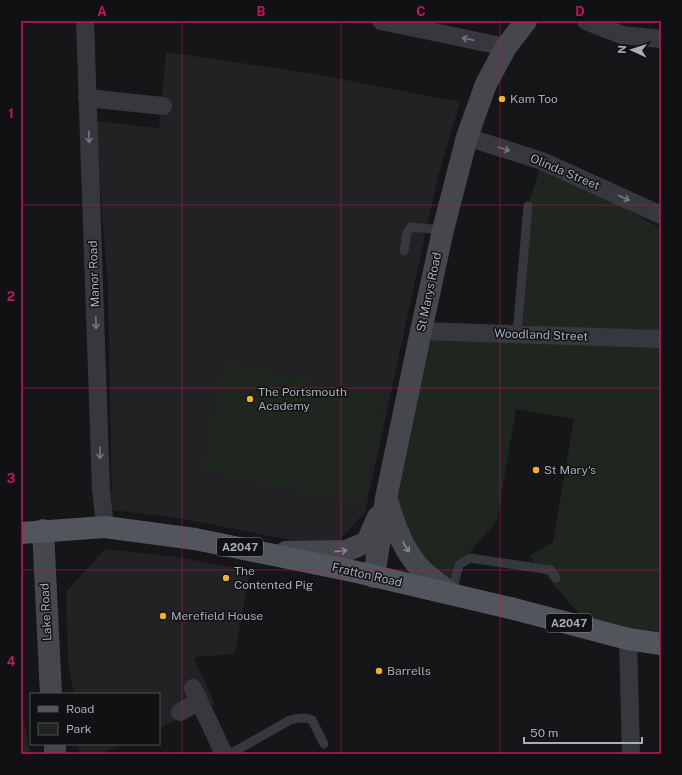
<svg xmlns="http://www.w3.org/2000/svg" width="682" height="775" viewBox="0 0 682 775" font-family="'Public Sans',sans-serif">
	<rect width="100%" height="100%" fill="#161618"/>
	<path fill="#222225" d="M166,52L309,73L460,102L438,176L365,512L338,542L295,541L178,518L112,510L108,289L95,121L159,128Z
		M105,549L170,556L250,570L235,654L194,657L215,704L159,728V694H74L68,662L66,592Z
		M78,744H122L99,754H79Z"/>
	<path fill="#1e261f" d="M542,161L658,227H661V332L660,335L518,324L528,206Z
		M421,331L661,339V641L592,629L529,556L553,542L574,419L516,409L497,521L459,565L452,594L397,531V448Z
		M225,362L386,398L362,505L202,470Z
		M21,719L24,720L30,754H21Z"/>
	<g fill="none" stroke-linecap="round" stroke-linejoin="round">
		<path stroke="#37383d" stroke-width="9" d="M404,251L407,233L411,227L443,230
			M517,334L528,206
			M452,593L459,565L470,558L551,570L556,578
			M230,754L290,720C298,718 304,717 312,720L324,744"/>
		<path stroke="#37383d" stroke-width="18" d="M85,21L101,489L105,527
			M381,21L506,47
			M586,21L622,35L661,39
			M87,98L163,106
			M467,137L542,161L661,215
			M421,331L661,339
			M628,639L631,754
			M193,688L224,754
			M180,712L199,702"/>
		<path stroke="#45474d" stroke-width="22" d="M388,503C395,528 405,555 425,573C434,581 443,587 452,594
			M43,530L51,694
			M286,552L346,551L367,542L378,517
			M374,577L386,498L421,331L443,230L467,137L486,84L506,47L526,21
			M55,744V754"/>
		<path stroke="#53555c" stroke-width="22" d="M21,533L105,527L195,539L357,572L510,608L628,639L661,644"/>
	</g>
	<defs><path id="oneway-shaft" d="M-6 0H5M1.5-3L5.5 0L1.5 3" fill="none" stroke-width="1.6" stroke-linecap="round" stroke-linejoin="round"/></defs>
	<g stroke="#757881">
		<use href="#oneway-shaft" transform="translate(468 39) rotate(-168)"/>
		<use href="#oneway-shaft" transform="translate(89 137) rotate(88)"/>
		<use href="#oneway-shaft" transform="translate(504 149) rotate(18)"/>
		<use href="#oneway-shaft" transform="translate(624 198) rotate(24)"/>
		<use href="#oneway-shaft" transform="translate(96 323) rotate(88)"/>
		<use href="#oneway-shaft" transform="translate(100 453) rotate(89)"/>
	</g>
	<g stroke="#858993">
		<use href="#oneway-shaft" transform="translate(406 547) rotate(59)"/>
		<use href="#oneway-shaft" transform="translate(341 551) rotate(-6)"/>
	</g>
	<path fill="none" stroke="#c2185b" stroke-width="1" stroke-opacity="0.55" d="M182,21V754M341,21V754M500,21V754M21,205H661M21,388H661M21,570H661"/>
	<g fill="#f2b134" stroke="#111113" stroke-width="1.5">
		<circle cx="502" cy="99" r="4"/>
		<circle cx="250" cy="399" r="4"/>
		<circle cx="536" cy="470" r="4"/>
		<circle cx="226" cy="578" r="4"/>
		<circle cx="163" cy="616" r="4"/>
		<circle cx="379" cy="671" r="4"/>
	</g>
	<g text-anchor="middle" stroke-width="3" stroke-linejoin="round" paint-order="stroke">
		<g fill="#111113" stroke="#7b7e86" stroke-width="1">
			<rect x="217" y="538" width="46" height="18" rx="3"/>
			<rect x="546" y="614" width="46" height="18" rx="3"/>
		</g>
		<g font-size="11" font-weight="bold" fill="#a8adb8">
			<text x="240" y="551">A2047</text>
			<text x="569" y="627">A2047</text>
		</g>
		<g font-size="12" fill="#a8adb8" stroke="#111113" text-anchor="start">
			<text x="510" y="103">Kam Too</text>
			<text x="258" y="396">The Portsmouth<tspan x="258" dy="14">Academy</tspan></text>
			<text x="544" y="474">St Mary's</text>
			<text x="234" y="575">The<tspan x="234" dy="14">Contented Pig</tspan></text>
			<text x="171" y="620">Merefield House</text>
			<text x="387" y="675">Barrells</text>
		</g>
		<g font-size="12" fill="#a8adb8" stroke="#111113">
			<text transform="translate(565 172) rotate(23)" y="4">Olinda Street</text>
			<text transform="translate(94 274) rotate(-92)" y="4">Manor Road</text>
			<text transform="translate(429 292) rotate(-78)" y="4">St Marys Road</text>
			<text transform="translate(541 335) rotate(2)" y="4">Woodland Street</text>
			<text transform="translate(367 575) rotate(13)" y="4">Fratton Road</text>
			<text transform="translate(46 612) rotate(-93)" y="4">Lake Road</text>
		</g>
	</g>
	<rect width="682" height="775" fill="none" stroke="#111113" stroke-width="44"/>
	<rect x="30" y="693" width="130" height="52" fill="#111113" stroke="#4d4f55"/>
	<rect x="38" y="706" width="20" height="6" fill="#53555c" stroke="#4d4f55"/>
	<text x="66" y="713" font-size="12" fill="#a8adb8">Road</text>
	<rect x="38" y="723" width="20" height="12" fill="#1e261f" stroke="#4d4f55"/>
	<text x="66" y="733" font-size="12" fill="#a8adb8">Park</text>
	<g transform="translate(632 50) rotate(273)" stroke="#111113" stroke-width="3" paint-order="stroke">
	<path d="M0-3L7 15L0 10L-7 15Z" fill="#a8adb8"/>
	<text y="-6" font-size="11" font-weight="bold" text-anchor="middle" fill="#a8adb8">N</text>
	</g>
	<path d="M524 737v6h118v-6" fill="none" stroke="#a8adb8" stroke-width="2"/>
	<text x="530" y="737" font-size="12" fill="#a8adb8" stroke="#111113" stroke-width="3" paint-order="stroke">50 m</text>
	<rect x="22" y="22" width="638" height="731" fill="none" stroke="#c2185b" stroke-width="1.5"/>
	<g font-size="13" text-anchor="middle" font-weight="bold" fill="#c2185b">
		<text x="102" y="16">A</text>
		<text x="261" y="16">B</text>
		<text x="421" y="16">C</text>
		<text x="580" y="16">D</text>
		<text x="11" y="118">1</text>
		<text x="11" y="301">2</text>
		<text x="11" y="483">3</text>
		<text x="11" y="666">4</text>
	</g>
</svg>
